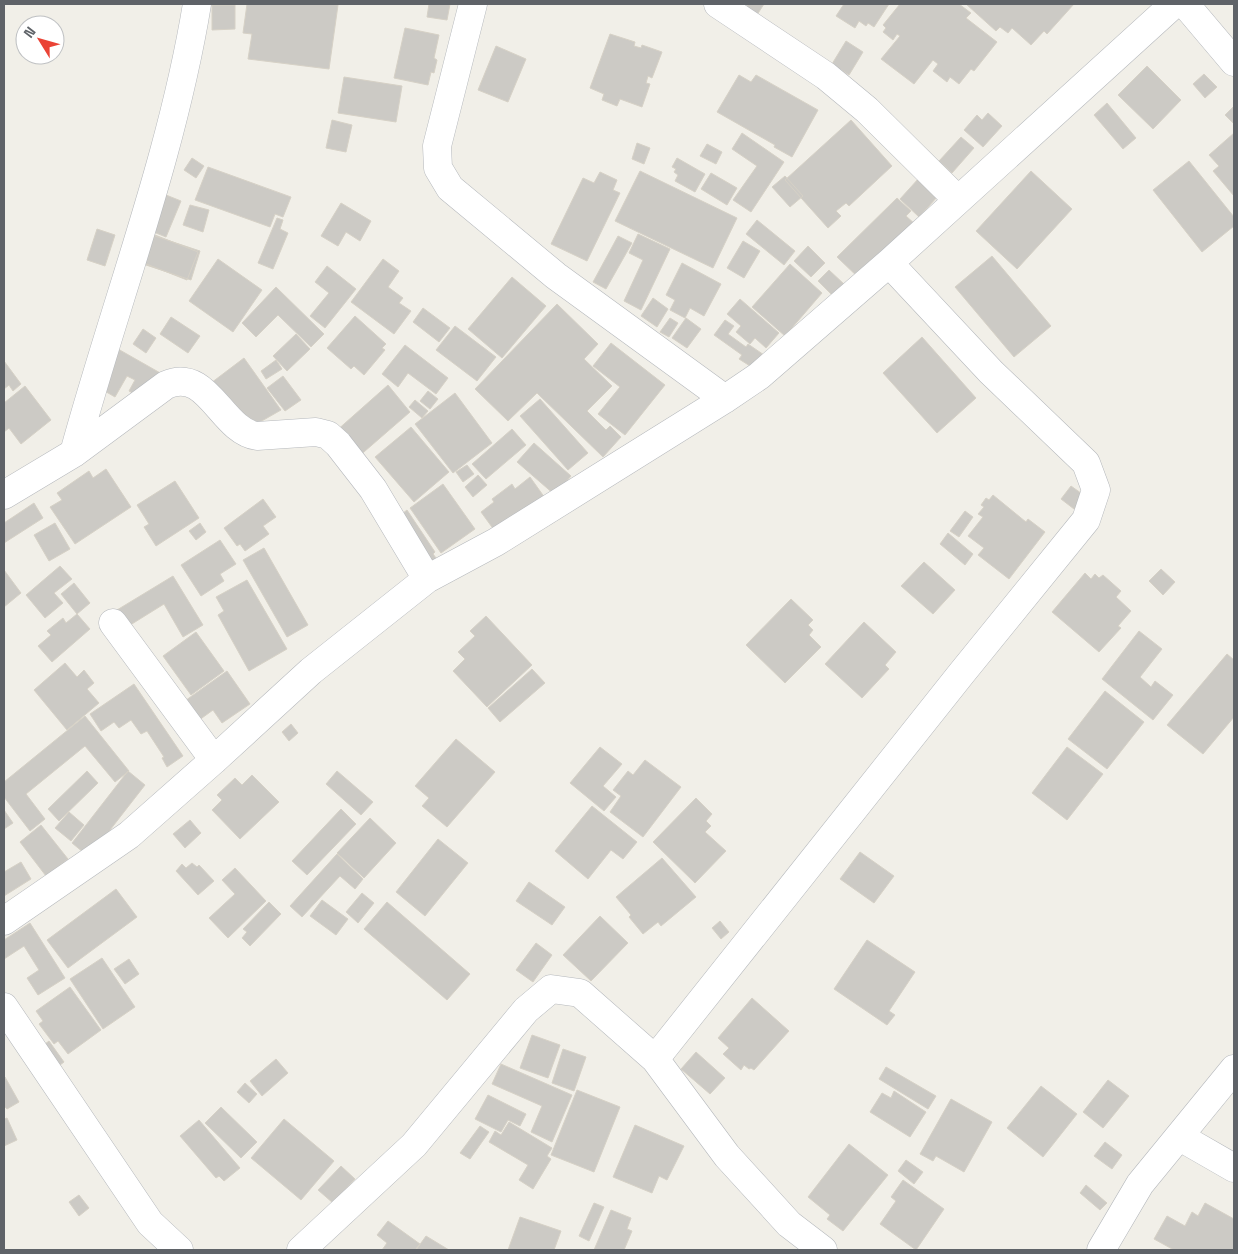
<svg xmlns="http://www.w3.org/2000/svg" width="1238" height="1254" viewBox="0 0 1238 1254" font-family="'Space Grotesk',sans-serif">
	<rect width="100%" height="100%" fill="#f1efe8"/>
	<path fill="#cccac5" stroke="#d6d1c6" d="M247,4H327L338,5L329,69L248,59L252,34L243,33Z
		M429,4H450L447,20L427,17Z
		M748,4H764L755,18L744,11Z
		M844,4H889L874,27L868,23L866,26L859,21L855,28L836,16Z
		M900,4H959L971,13L966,18L997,42L974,71L971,69L959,84L950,77L947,82L933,71L938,64L933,60L914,84L881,59L900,36L897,34L893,40L883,32L886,28L883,25Z
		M966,4H1074L1047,34L1044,31L1031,45L1012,28L1008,33L1000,27L996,31Z
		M212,5H235V29L212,30Z
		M405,28L439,35L434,58L437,60L434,73L431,72L428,85L394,78Z
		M610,34L635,42L634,46L641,48L642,45L662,52L652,78L648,76L646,83L650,84L642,107L620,99L617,106L602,100L604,94L590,88Z
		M846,41L863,52L849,75L832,64Z
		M496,46L526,59L508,102L478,90Z
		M1147,66L1181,100L1153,129L1118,95Z
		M1204,74L1217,87L1205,98L1193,84Z
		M739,75L751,82L756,75L818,110L792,157L774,147L775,145L717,112Z
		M344,77L402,86L396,122L338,113Z
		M1107,103L1136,138L1123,149L1094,115Z
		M1234,106V121L1233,123L1225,115Z
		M988,113L1002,126L983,147L964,130L977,115L982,120Z
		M332,120L352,125L346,152L326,148Z
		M851,120L892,166L849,206L846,203L836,211L841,216L828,228L785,180Z
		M742,133L784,162L751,212L733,200L757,166L732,149Z
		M1234,133V196L1213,171L1219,166L1209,155Z
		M961,137L974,148L952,173L939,161Z
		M637,143L650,148L644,164L632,159Z
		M707,144L722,152L716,164L700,156Z
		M192,158L204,166L196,178L184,170Z
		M677,158L705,174L695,192L675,181L678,175L674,172L676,169L672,167Z
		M1189,161L1234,217V226L1202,252L1153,190Z
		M208,167L291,197L283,217L275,214L270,227L195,200Z
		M640,171L737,218L713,268L615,221Z
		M1031,171L1072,209L1017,269L976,231Z
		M600,172L617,180L613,190L620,193L587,261L551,244L583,178L594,183Z
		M711,173L737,188L727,205L701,189Z
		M785,176L803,196L790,207L772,187Z
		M919,178L938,196L919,217L900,199Z
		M166,195L181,201L166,237L151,231Z
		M897,198L911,211L906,216L916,225L861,280L837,257Z
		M341,203L371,221L360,241L346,232L338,246L321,236Z
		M190,205L209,210L203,232L183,225Z
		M277,218L283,220L280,229L288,233L273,269L258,263Z
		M757,220L795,251L784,265L746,234Z
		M97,229L115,235L105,266L87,260Z
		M638,234L670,249L641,310L624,301L643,260L629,253Z
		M152,235L200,251L191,280L143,264Z
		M155,235L198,252L187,280L144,263Z
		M618,236L632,243L606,289L593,282Z
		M743,241L760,251L744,278L727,268Z
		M808,246L825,263L811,277L794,261Z
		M992,256L1051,326L1014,357L955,287Z
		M218,259L262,290L233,332L189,301Z
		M383,259L399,271L388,287L403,298L399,303L411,311L394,334L351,302Z
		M682,263L721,284L704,316L690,308L685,318L670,310L675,300L666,295Z
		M790,264L822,293L785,336L752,307Z
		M327,266L356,289L325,328L310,316L329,293L315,282Z
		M829,270L845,285L834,297L818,281Z
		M512,277L546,306L502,358L468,329Z
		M276,287L324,334L311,347L278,315L256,337L242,323Z
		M653,298L668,309L657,327L641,316Z
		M740,299L779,333L766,348L755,338L750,344L736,332L741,326L727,314Z
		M557,304L598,344L584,359L612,386L587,411L606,430L610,426L621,437L603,457L537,393L508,421L475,389Z
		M423,308L450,328L439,342L413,322Z
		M355,316L386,344L382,348L385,350L364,375L354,366L351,369L327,348Z
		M171,317L200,336L188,353L160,334Z
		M670,318L678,323L669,337L660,332Z
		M686,318L701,329L687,348L672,338Z
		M725,320L734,326L728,334L746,347L748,344L767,357L758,371L739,359L742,355L714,335Z
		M455,326L496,357L477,381L436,350Z
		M143,329L156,338L146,353L133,344Z
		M296,334L310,349L287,371L273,356Z
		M922,337L976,398L937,433L883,373Z
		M611,343L665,385L625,435L598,414L620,387L593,366Z
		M405,345L448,378L436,394L408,373L398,387L382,374Z
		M118,349L162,374L139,397L129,391L135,380L127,376L115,397L96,386Z
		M244,358L281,410L246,430L211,383Z
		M276,360L282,369L266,379L261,371Z
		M4,361L21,384L13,391L9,385L4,389Z
		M283,376L301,400L285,411L267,388Z
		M388,385L410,412L357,458L335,432Z
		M25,386L51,420L21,444L9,428L4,432V403Z
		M428,391L438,399L430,409L420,401Z
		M455,393L492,443L453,473L415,424Z
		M540,399L588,453L568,470L520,416Z
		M415,400L428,411L422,418L409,407Z
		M411,427L449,472L414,502L375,457Z
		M512,429L526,445L486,479L472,464Z
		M534,443L571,476L555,495L517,462Z
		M467,465L474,474L463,482L456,472Z
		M106,469L131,507L75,544L50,507L62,500L57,493L89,471L93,478Z
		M478,475L487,485L473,497L465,487Z
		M530,477L545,498L497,534L481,512L494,502L492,499L512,484L515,489Z
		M175,481L199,518L156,546L144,527L149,524L137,505Z
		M443,484L475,529L441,553L410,508Z
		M1071,486L1085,496L1074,509L1061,499Z
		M993,495L1026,522L1028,519L1045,532L1009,579L978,555L984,548L968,536L983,517L978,514L984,507L981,505L986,498L989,500Z
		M263,499L276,517L263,526L269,534L245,551L240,544L237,546L224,528Z
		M34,503L43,518L4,543V523Z
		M407,510L435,552L433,554L439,562L427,571L393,521Z
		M965,511L973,517L959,537L950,531Z
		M55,523L70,549L49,561L34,535Z
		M200,523L206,532L196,540L189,531Z
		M948,533L973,554L965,565L940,544Z
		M220,540L236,564L220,574L224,581L201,596L181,565Z
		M264,548L308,625L287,637L243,560Z
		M924,562L955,590L933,614L901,586Z
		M60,566L72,579L54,593L63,603L45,618L26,595Z
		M1161,569L1175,582L1163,595L1149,581Z
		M4,570L21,593L4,607Z
		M1085,573L1091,579L1095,574L1099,578L1103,575L1121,591L1116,597L1131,611L1118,626L1121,628L1099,652L1052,612Z
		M173,576L203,625L183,637L164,604L127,627L117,610Z
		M247,580L287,649L249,671L218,615L224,611L216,597Z
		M74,583L90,603L77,614L61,594Z
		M791,599L813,620L808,625L813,630L809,635L821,647L785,683L746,645Z
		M77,614L90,629L52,662L38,646L51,635L47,631L63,618L66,623Z
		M486,616L532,665L487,707L453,671L465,659L458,652L475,636L470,631Z
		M864,622L896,652L885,665L889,669L862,698L825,664Z
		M1139,631L1162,649L1140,677L1151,687L1155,681L1173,695L1153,720L1102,679Z
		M196,632L224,671L191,695L163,656Z
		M1227,654L1234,660V717L1203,754L1167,725Z
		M65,663L77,677L84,670L94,683L87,689L99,703L67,730L34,690Z
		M532,669L545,683L500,722L488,708Z
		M227,671L250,704L222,723L213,710L195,723L182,703Z
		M134,684L183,756L167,767L162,758L164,757L147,731L141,734L131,720L119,728L114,722L101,731L90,714Z
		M1105,691L1144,722L1107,769L1068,739Z
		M85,716L129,771L115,782L85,746L26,794L45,819L30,831L4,797V782Z
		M291,724L298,733L289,741L282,732Z
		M456,739L495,772L447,827L422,806L429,798L415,786Z
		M600,747L622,764L603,786L616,797L604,811L570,783Z
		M1067,747L1103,774L1067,820L1032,793Z
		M645,760L681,787L643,837L610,812L621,796L613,790L628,771L633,775Z
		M87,771L98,783L59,821L48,809Z
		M128,771L145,785L89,857L72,843Z
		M337,771L373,802L361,815L326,784Z
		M252,775L279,802L240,839L212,810L222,800L217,795L235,778L242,785Z
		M696,798L712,814L706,821L711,826L705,832L726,851L695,883L653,842Z
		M592,806L637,842L623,859L611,850L588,879L555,851Z
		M341,809L356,824L307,875L292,861Z
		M4,810L13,823L4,829Z
		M69,812L84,825L71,841L55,828Z
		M370,818L396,843L364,878L337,853Z
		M190,820L201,833L185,848L173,834Z
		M41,825L68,859L46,876L20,842Z
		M438,839L468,863L425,916L396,892Z
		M860,852L894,876L874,903L840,879Z
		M337,854L363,879L355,889L340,876L302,917L290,906Z
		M662,858L696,897L661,926L658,922L643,934L629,917L631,915L616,897Z
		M21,862L31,879L4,896V872Z
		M192,863L197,867L199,865L214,881L198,895L176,871L182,864L186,868Z
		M235,868L266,901L228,938L209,918L235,894L222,880Z
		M529,882L565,907L552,925L516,901Z
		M116,889L137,917L68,968L47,940Z
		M362,893L374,903L358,923L346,912Z
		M322,900L348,919L336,935L310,916Z
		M269,902L281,914L250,946L242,938L247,932L243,929Z
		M387,902L470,974L447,1000L364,929Z
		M600,916L628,943L591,981L563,955Z
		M720,921L729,932L721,939L712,928Z
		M30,923L65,978L38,995L27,978L39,970L24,946L4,959V940Z
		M867,940L915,972L889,1011L895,1015L887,1025L834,989Z
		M536,943L552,955L533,982L516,970Z
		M102,958L135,1007L103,1029L70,979Z
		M129,959L139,974L125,984L114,969Z
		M70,987L101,1030L68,1054L58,1041L54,1044L39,1024L43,1021L36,1011Z
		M752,998L789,1031L754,1070L751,1068L749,1069L744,1065L741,1070L723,1054L729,1048L718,1038Z
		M532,1035L560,1045L548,1078L520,1068Z
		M49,1041L64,1062L52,1071L37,1050Z
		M563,1049L586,1057L574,1091L552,1083Z
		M696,1052L725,1078L710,1094L681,1069Z
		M276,1059L288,1073L262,1096L250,1081Z
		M501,1064L572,1095L552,1142L531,1132L542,1106L492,1084Z
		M886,1067L936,1096L928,1109L879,1079Z
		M5,1077L19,1102L7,1109L4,1106V1078Z
		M1108,1080L1129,1096L1103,1128L1083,1112Z
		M245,1083L257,1094L249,1103L237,1092Z
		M1041,1086L1077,1114L1043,1157L1007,1128Z
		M577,1090L620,1107L594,1172L551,1155Z
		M894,1091L926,1112L910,1137L870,1112L882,1093L891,1098Z
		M488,1095L526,1114L520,1126L508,1120L501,1132L475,1119Z
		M951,1099L992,1122L964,1172L936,1156L933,1161L920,1154Z
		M221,1107L257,1142L241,1158L205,1123Z
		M7,1118L17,1140L4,1146V1119Z
		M284,1119L334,1161L301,1200L251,1158Z
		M199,1120L240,1168L224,1181L219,1176L216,1178L180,1136Z
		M509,1122L552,1148L547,1156L551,1159L533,1189L519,1180L528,1165L489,1142L495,1131L501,1135Z
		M635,1125L684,1146L667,1180L659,1176L652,1193L613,1177Z
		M480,1126L489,1132L470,1159L460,1153Z
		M1105,1142L1122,1155L1112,1169L1094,1156Z
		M849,1144L888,1175L843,1231L827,1219L830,1215L808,1197Z
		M906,1160L923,1172L914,1184L898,1171Z
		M341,1166L355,1179L333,1203L318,1190Z
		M903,1180L944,1209L916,1250L880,1224L896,1201L891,1197Z
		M1086,1185L1107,1203L1100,1210L1080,1193Z
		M79,1195L89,1208L79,1216L69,1202Z
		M594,1203L604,1207L589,1241L579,1236Z
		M1205,1203L1234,1219V1250H1174L1154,1239L1167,1216L1185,1226L1192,1212L1198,1216Z
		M611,1210L631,1218L627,1229L632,1231L624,1250H594Z
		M520,1217L561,1231L554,1250H508Z
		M388,1221L420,1244L415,1250H382L387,1243L377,1235Z
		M426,1236L449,1250H416Z"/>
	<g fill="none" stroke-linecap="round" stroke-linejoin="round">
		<defs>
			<path id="minor" d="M473,4L437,146L438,168L450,188L556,276L725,399
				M718,4L826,76L867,110L958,200
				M1185,4L1234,62
				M74,453C115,303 172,157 197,4
				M4,495L74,453L166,385C208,366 221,431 257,436L316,432L328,435L338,444L373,489L427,579
				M113,623L214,760
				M4,921L129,835L214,760L311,671L427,579L496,542L725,399L759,376L889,263L1174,4
				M4,1007L150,1223L179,1250
				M655,1059L961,674L1086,520L1096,490L1086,463L991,372L889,263
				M1180,1137L1234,1168
				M301,1250L414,1145L526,1010L551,989L580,993L655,1059L727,1156L789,1224L823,1250
				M1101,1250L1140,1184L1234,1069"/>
		</defs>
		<use href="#minor" stroke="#b5b8bc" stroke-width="29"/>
		<use href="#minor" stroke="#fff" stroke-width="28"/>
	</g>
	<rect width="1238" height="1254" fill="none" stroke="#5f6368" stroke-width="10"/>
	<g transform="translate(40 40) rotate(307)"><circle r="24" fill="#ffffff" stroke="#bfc1c3"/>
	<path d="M0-4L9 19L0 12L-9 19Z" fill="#ea4335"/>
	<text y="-8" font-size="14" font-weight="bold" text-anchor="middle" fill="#5f6368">N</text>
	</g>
</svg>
